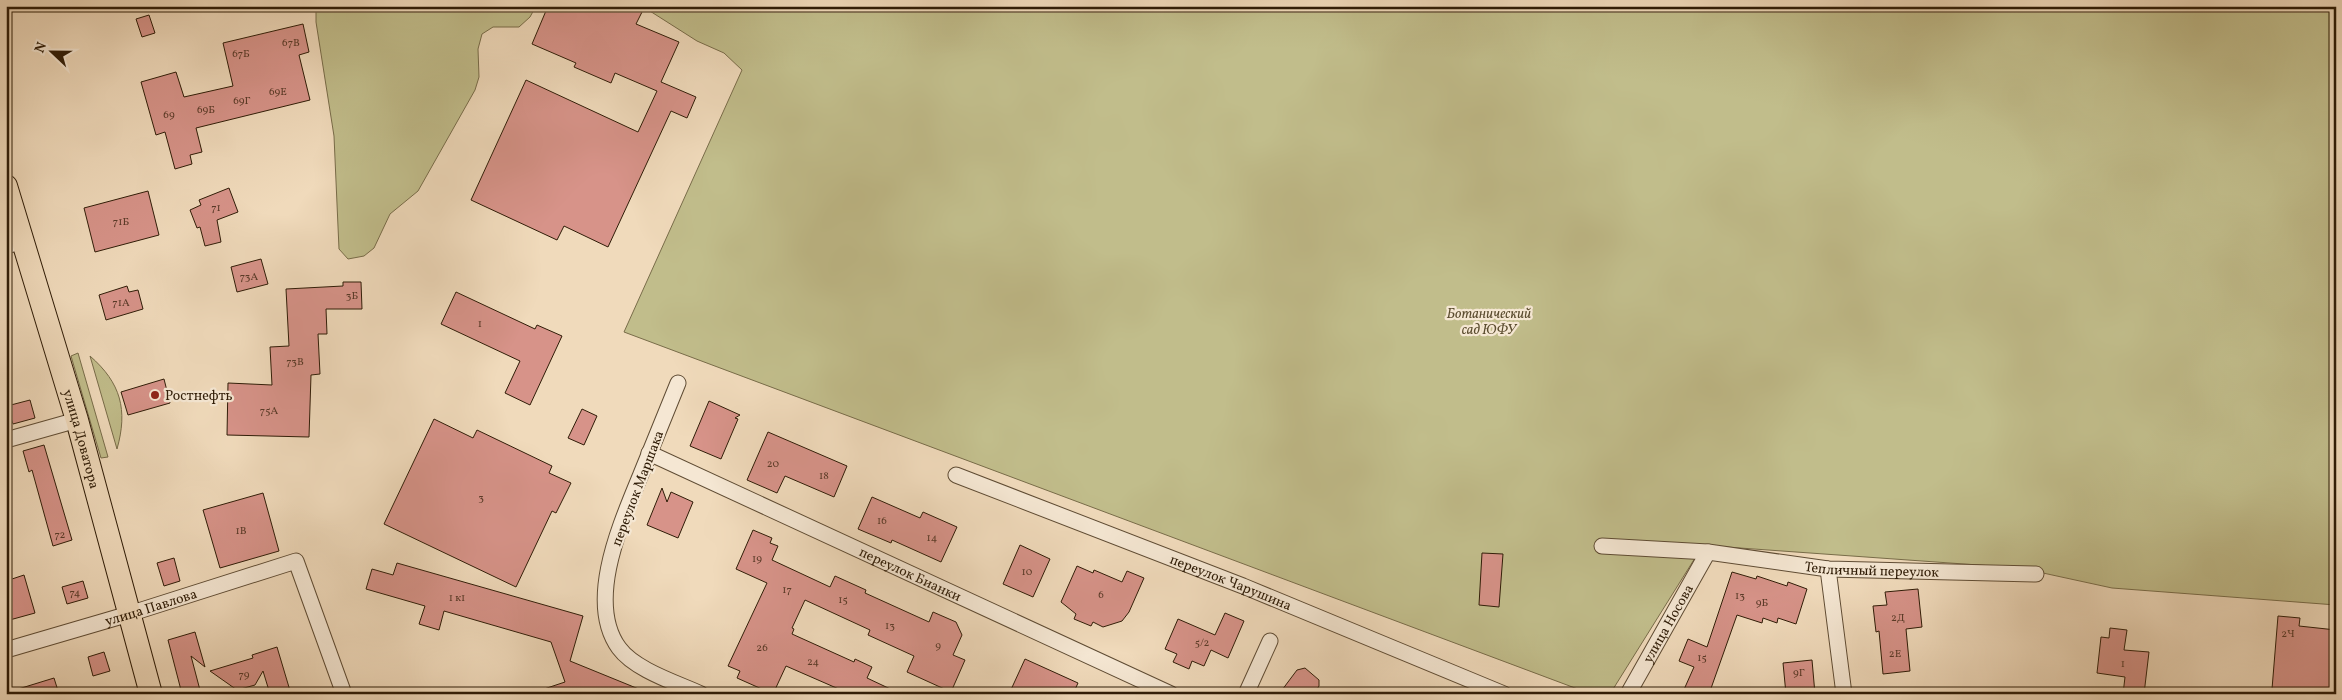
<svg xmlns="http://www.w3.org/2000/svg" width="2342" height="700" viewBox="0 0 2342 700" font-family="Vollkorn,serif">
	<rect width="100%" height="100%" fill="#f0dabb"/>
	<filter id="stains"><feTurbulence type="fractalNoise" baseFrequency=".004" numOctaves="4"/><feColorMatrix values="0 0 0 0 .2 0 0 0 0 .09 0 0 0 0 .02 0 0 0 .5 -.17"/></filter>
	<radialGradient id="worn" r=".72"><stop offset=".6" stop-color="#630" stop-opacity="0"/><stop offset="1" stop-color="#630" stop-opacity=".3"/></radialGradient>
	<path fill="#c1bd8b" stroke="#786c49" d="M316,6H536L530,17L519,27H493L482,34L478,49L479,77L475,90L418,191L390,214L374,248L364,256L348,259L339,249L334,136L316,22Z
		M642,6H2336V605L2112,588L2020,568L1712,546L1695,558L1610,694H1591L624,332L742,70L724,53L697,41Z
		M78,353L108,457L101,458L71,356Z
		M90,356C121,383 128,410 117,449Z"/>
	<path fill="#d79389" stroke="#2f1c07" d="M548,6H629L642,12L636,24L679,42L661,82L696,97L687,118L671,111L608,247L564,226L557,240L471,200L526,80L638,132L657,91L615,73L611,83L574,67L576,63L532,44Z
		M149,15L155,33L142,37L136,19Z
		M303,24L309,52L299,55L310,100L196,128L202,152L190,155L192,164L175,169L165,132L156,135L141,82L176,72L184,97L233,86L223,43Z
		M229,188L238,212L217,220L221,242L205,246L200,227L197,228L190,210L201,205L199,200Z
		M148,191L159,235L95,252L84,208Z
		M261,259L268,284L237,292L231,267Z
		M343,282H361L362,309H326L327,334H318L320,374L311,375L309,437L227,435L228,383L272,385L270,347L289,346L286,289L343,286Z
		M127,286L129,292L138,290L143,309L106,320L99,295Z
		M456,292L535,329L537,325L562,336L530,405L505,393L520,361L441,324Z
		M164,379L170,403L128,415L121,392Z
		M30,400L35,418L13,424L7,406Z
		M709,401L740,415L735,418L738,419L721,459L690,446Z
		M582,409L597,416L584,445L568,438Z
		M434,419L473,438L477,430L552,466L549,473L571,483L556,513L552,511L516,587L384,524Z
		M768,432L847,466L834,497L785,476L777,493L747,480Z
		M44,445L72,540L53,546L32,470L29,472L23,451Z
		M662,488L667,502L671,492L693,502L678,538L647,525Z
		M263,493L279,551L220,568L203,510Z
		M872,497L920,518L923,512L957,527L941,562L892,540L891,543L858,529Z
		M753,530L772,538L770,543L778,546L772,560L830,587L835,576L866,590L865,593L929,622L933,612L956,622L962,635L953,655L965,660L951,692L907,672L914,656L868,635L870,630L805,600L792,628L794,629L792,634L854,662L855,659L872,667L867,678L901,694H839L841,690L786,666L773,694L737,678L740,671L728,666L767,583L736,569Z
		M1020,545L1050,559L1033,597L1003,584Z
		M1482,553L1503,554L1499,607L1479,605Z
		M174,558L180,581L164,586L157,563Z
		M397,563L583,616L570,661L651,694H539L538,691L565,682L551,642L444,611L439,630L419,624L425,606L366,589L372,569L393,575Z
		M1077,566L1093,573L1094,570L1122,582L1127,571L1144,578L1129,612L1122,621L1103,627L1093,622L1091,626L1074,619L1076,614L1061,602Z
		M1732,572L1756,579L1757,576L1787,586L1788,582L1807,589L1796,624L1778,618L1777,623L1763,618L1762,623L1737,615L1709,694H1682L1694,667L1679,661L1688,639L1707,647Z
		M24,575L35,613L6,621V581Z
		M83,581L88,598L67,604L62,587Z
		M1918,589L1922,627L1906,629L1910,671L1883,674L1879,631L1876,632L1873,606L1887,605L1885,592Z
		M1225,613L1244,621L1228,658L1211,650L1204,666L1192,661L1189,669L1173,662L1177,654L1165,649L1178,619L1215,635Z
		M2278,616L2300,618L2299,626L2336,630V694H2314L2313,691L2272,689Z
		M2110,628L2127,630L2124,650L2149,652L2144,694H2123L2125,677L2097,673L2101,637L2109,638Z
		M195,632L205,667L191,656L201,694H182L168,640Z
		M277,647L291,694H270L263,671L255,685L237,690L210,671L253,658L252,655Z
		M104,652L110,671L93,676L88,657Z
		M1025,659L1078,683L1073,694H1009Z
		M1812,660L1815,694H1786L1783,663Z
		M1305,668L1319,680V686L1314,694H1279L1297,670Z
		M54,678L59,694H16L15,690Z"/>
	<g fill="none" stroke-linecap="round" stroke-linejoin="round">
		<defs>
			<g id="street">
				<path d="M6,246L23,241"/>
				<path d="M678,383C666,413 653,444 641,474C622,521 585,601 619,648C635,670 677,683 701,694"/>
				<path d="M6,440L77,420"/>
				<path id="s1" d="M649,453L1171,694"/>
				<path id="s2" d="M956,475L1243,586L1504,694"/>
				<path id="s3" d="M1602,546L1708,552L1828,569L2036,574"/>
				<path d="M1828,569L1844,694"/>
				<path id="s4" d="M6,650L129,614L296,561L344,694"/>
				<path d="M1246,694L1270,641"/>
				<path id="s5" d="M1628,694L1708,552"/>
			</g>
			<g id="primary">
				<path id="s6" d="M6,186L77,420L151,694"/>
			</g>
		</defs>
		<use href="#street" stroke="#5f4c34" stroke-width="17"/>
		<use href="#primary" stroke="#2f1c07" stroke-width="24"/>
		<use href="#street" stroke="#f5e7d3" stroke-width="15"/>
		<use href="#primary" stroke="#f0dabb" stroke-width="22"/>
	</g>
	<circle fill="#8f2418" stroke="#f5e7d3" stroke-width="2" cx="155" cy="395" r="5"/>
	<g text-anchor="middle" stroke-width="4.5" stroke-linejoin="round" paint-order="stroke">
		<g font-size="11" fill="#593a28">
			<text x="291" y="46">67В</text>
			<text x="241" y="57">67Б</text>
			<text x="278" y="95">69Е</text>
			<text x="242" y="104">69Г</text>
			<text x="206" y="113">69Б</text>
			<text x="169" y="118">69</text>
			<text x="216" y="211">71</text>
			<text x="121" y="225">71Б</text>
			<text x="249" y="280">73А</text>
			<text x="352" y="299">3Б</text>
			<text x="121" y="306">71А</text>
			<text x="480" y="327">1</text>
			<text x="295" y="365">73В</text>
			<text x="269" y="414">75А</text>
			<text x="773" y="467">20</text>
			<text x="824" y="479">18</text>
			<text x="481" y="501">3</text>
			<text x="882" y="524">16</text>
			<text x="241" y="534">1В</text>
			<text x="60" y="538">72</text>
			<text x="932" y="541">14</text>
			<text x="757" y="562">19</text>
			<text x="1027" y="575">10</text>
			<text x="787" y="593">17</text>
			<text x="75" y="596">74</text>
			<text x="1101" y="598">6</text>
			<text x="1740" y="599">13</text>
			<text x="457" y="601">1 к1</text>
			<text x="843" y="603">15</text>
			<text x="1762" y="606">9Б</text>
			<text x="1898" y="621">2Д</text>
			<text x="890" y="629">13</text>
			<text x="2288" y="637">2Ч</text>
			<text x="1202" y="646">5/2</text>
			<text x="938" y="649">9</text>
			<text x="762" y="651">26</text>
			<text x="1895" y="657">2Е</text>
			<text x="1702" y="661">15</text>
			<text x="813" y="665">24</text>
			<text x="2123" y="667">1</text>
			<text x="1799" y="676">9Г</text>
			<text x="244" y="678">79</text>
		</g>
		<g font-size="14" font-style="italic" fill="#5b4c2f" stroke="#f5e7d3">
			<text x="1489" y="318">Ботанический<tspan x="1489" dy="16">сад ЮФУ</tspan></text>
		</g>
		<g font-size="14" fill="#2f1c07" stroke="#f5e7d3" text-anchor="start">
			<text x="165" y="400">Ростнефть</text>
		</g>
		<g font-size="14" fill="#2f1c07" stroke="#f5e7d3">
			<text dy="5" stroke="none"><textPath href="#s6" startOffset="264">улица Доватора</textPath></text>
			<text transform="translate(637 488) rotate(-69)" y="5">переулок Маршака</text>
			<text dy="5" stroke="none"><textPath href="#s3" startOffset="271">Тепличный переулок</textPath></text>
			<text dy="5" stroke="none"><textPath href="#s1" startOffset="288">переулок Бианки</textPath></text>
			<text dy="5" stroke="none"><textPath href="#s2" startOffset="295">переулок Чарушина</textPath></text>
			<text dy="5" stroke="none"><textPath href="#s4" startOffset="151">улица Павлова</textPath></text>
			<text dy="5" stroke="none"><textPath href="#s5" startOffset="81">улица Носова</textPath></text>
		</g>
	</g>
	<rect width="2342" height="700" fill="none" stroke="#f0dabb" stroke-width="25"/>
	<rect x="8" y="8" width="2327" height="685" fill="none" stroke="#2f1c07" stroke-width="2.5"/>
	<rect x="12" y="12" width="2317" height="675" fill="none" stroke="#2f1c07"/>
	<g transform="translate(52 52) rotate(292)" stroke="#f5e7d3" stroke-width="4" paint-order="stroke">
	<path d="M0-4L9 19L0 12L-9 19Z" fill="#2f1c07"/>
	<text y="-8" font-size="14" font-weight="bold" text-anchor="middle" fill="#2f1c07">N</text>
	</g>
	<rect width="100%" height="100%" filter="url(#stains)"/>
	<rect width="100%" height="100%" fill="url(#worn)"/>
</svg>
